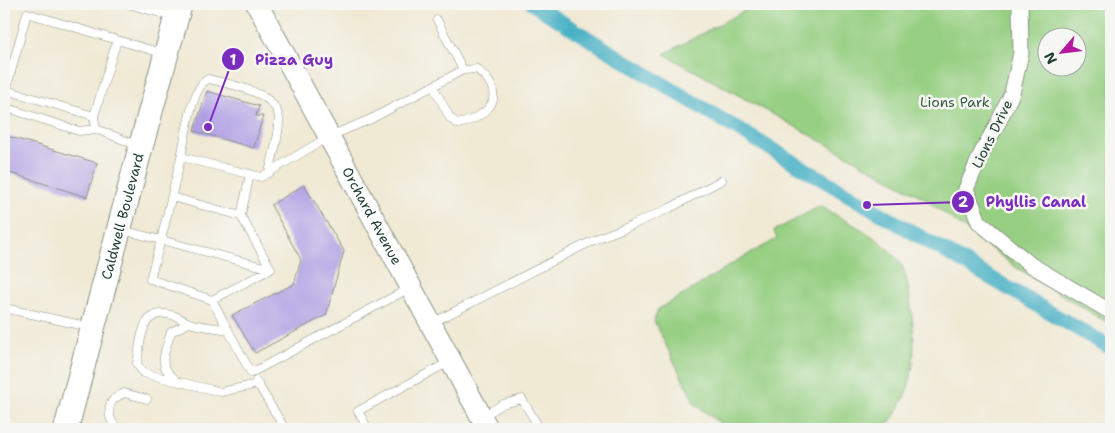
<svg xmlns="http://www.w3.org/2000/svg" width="1115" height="433" viewBox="0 0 1115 433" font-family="'Shantell Sans',sans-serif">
	<rect width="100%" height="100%" fill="#f6f6f2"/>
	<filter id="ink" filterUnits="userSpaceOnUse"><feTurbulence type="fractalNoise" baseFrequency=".02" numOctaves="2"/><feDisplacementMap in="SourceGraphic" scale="10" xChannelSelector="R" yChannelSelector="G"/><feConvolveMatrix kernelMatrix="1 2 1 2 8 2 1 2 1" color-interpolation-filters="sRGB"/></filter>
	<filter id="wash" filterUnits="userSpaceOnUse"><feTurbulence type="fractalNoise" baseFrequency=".0096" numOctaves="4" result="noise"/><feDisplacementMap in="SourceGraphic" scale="20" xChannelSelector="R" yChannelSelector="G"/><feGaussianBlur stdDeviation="1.12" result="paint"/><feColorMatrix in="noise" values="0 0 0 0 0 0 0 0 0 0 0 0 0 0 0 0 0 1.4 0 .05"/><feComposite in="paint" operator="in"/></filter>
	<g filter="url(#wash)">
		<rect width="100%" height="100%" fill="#f0e9d4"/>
		<path fill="#96cf82" stroke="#5a865b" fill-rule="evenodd" d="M757,4H1111V325L1014,266L924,198L664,54ZM1048,38H1078V68H1048Z
			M820,206C847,222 879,235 898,260C906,270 908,287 910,300C917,349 918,390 884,429H723L721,424L695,404L654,321L658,309L685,294L738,260L777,239L774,231Z"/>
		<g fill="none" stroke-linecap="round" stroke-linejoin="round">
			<path stroke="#47b0c5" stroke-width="15" d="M533,4C723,123 917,235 1111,348"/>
		</g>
		<g id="blocks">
			<path fill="#b1a0e4" d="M207,91L259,106L256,116H263L254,148L194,131Z
				M4,135L97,163L87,197L4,171Z
				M304,185L344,251L326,315L255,353L232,315L294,284L301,260L271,205Z"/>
		</g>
	</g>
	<g filter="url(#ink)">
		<use href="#blocks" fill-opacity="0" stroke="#889384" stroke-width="1"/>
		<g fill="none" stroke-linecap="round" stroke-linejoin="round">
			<defs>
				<path id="lane" d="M128,4L174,17
					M433,86L450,118L458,124C472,121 497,110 493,92C492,82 484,76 477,69L463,70
					M4,107L79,131L96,129
					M94,116L6,90L27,13L117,40
					M139,146L96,129L94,116L117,40L165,54
					M181,157C185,140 192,83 209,79C230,85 277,91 279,119C280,135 272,158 269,173
					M172,197L241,216L271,269
					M241,216L250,174
					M122,230L161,240L181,157L261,177L330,136L371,119L463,70L437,20
					M161,240L271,269L212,300L150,279Z
					M212,300L251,373L410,288
					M4,308L90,327
					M432,323L598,238L632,225L670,208L722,180
					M228,330C215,327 201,327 189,323C184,321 180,318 175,316C140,304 141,341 137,364L143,373L221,392L258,384
					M175,379C156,364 165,353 171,332L189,323
					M256,381L285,429
					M483,416L503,404L522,399L540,429
					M118,429C110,423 106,409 113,400C116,397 121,395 124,393L147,399
					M368,429L358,411L449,362"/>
				<path id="street" d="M1020,4L1021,53L1012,93L998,123L982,152L966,189L979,222L1031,265L1111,312"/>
				<g id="secondary">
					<path id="s1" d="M257,4L488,429"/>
				</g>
				<g id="primary">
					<path id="s2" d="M66,429L141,146L180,4"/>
				</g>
			</defs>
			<use href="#lane" stroke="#889384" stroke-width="9"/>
			<use href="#street" stroke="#889384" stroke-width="17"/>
			<use href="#secondary" stroke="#889384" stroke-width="23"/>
			<use href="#primary" stroke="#889384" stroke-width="26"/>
			<use href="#lane" stroke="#fff" stroke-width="8"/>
			<use href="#street" stroke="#fff" stroke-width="15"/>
			<use href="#secondary" stroke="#fff" stroke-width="21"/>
			<use href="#primary" stroke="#fff" stroke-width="24"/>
		</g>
	</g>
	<g text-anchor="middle" stroke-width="5" stroke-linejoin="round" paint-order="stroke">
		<g font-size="14" fill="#375a44" stroke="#f6f6f2">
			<text x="955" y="107">Lions Park</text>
		</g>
		<g font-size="14" fill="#1f3d34" stroke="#f6f6f2">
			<text transform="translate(992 134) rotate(-64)" y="5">Lions Drive</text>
			<text dy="5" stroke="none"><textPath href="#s2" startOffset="220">Caldwell Boulevard</textPath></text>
			<text dy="5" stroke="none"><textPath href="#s1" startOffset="241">Orchard Avenue</textPath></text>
		</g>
	</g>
	<path fill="none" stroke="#7b2cbf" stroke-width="2" d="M208 127L233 59M867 205L963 202"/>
	<g fill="#7b2cbf" stroke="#f6f6f2" stroke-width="2">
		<circle cx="208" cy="127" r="5"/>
		<circle cx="867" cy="205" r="5"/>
		<circle cx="233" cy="59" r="12"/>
		<circle cx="963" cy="202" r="12"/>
	</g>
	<g font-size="15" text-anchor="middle" font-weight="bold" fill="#fff">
		<text x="233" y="65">1</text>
		<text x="963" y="207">2</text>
	</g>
	<g font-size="15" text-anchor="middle" font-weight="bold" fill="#7b2cbf" stroke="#f6f6f2" stroke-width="5" stroke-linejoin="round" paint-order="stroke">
		<text x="294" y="65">Pizza Guy</text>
		<text x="1036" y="207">Phyllis Canal</text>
	</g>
	<rect width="1115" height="433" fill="none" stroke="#f6f6f2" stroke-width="20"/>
	<g transform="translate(1062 52) rotate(242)"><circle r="24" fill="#f6f6f2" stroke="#a0aca6"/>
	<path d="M0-4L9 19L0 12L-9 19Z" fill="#b5179e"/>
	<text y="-8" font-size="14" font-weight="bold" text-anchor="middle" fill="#1f3d34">N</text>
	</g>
</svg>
